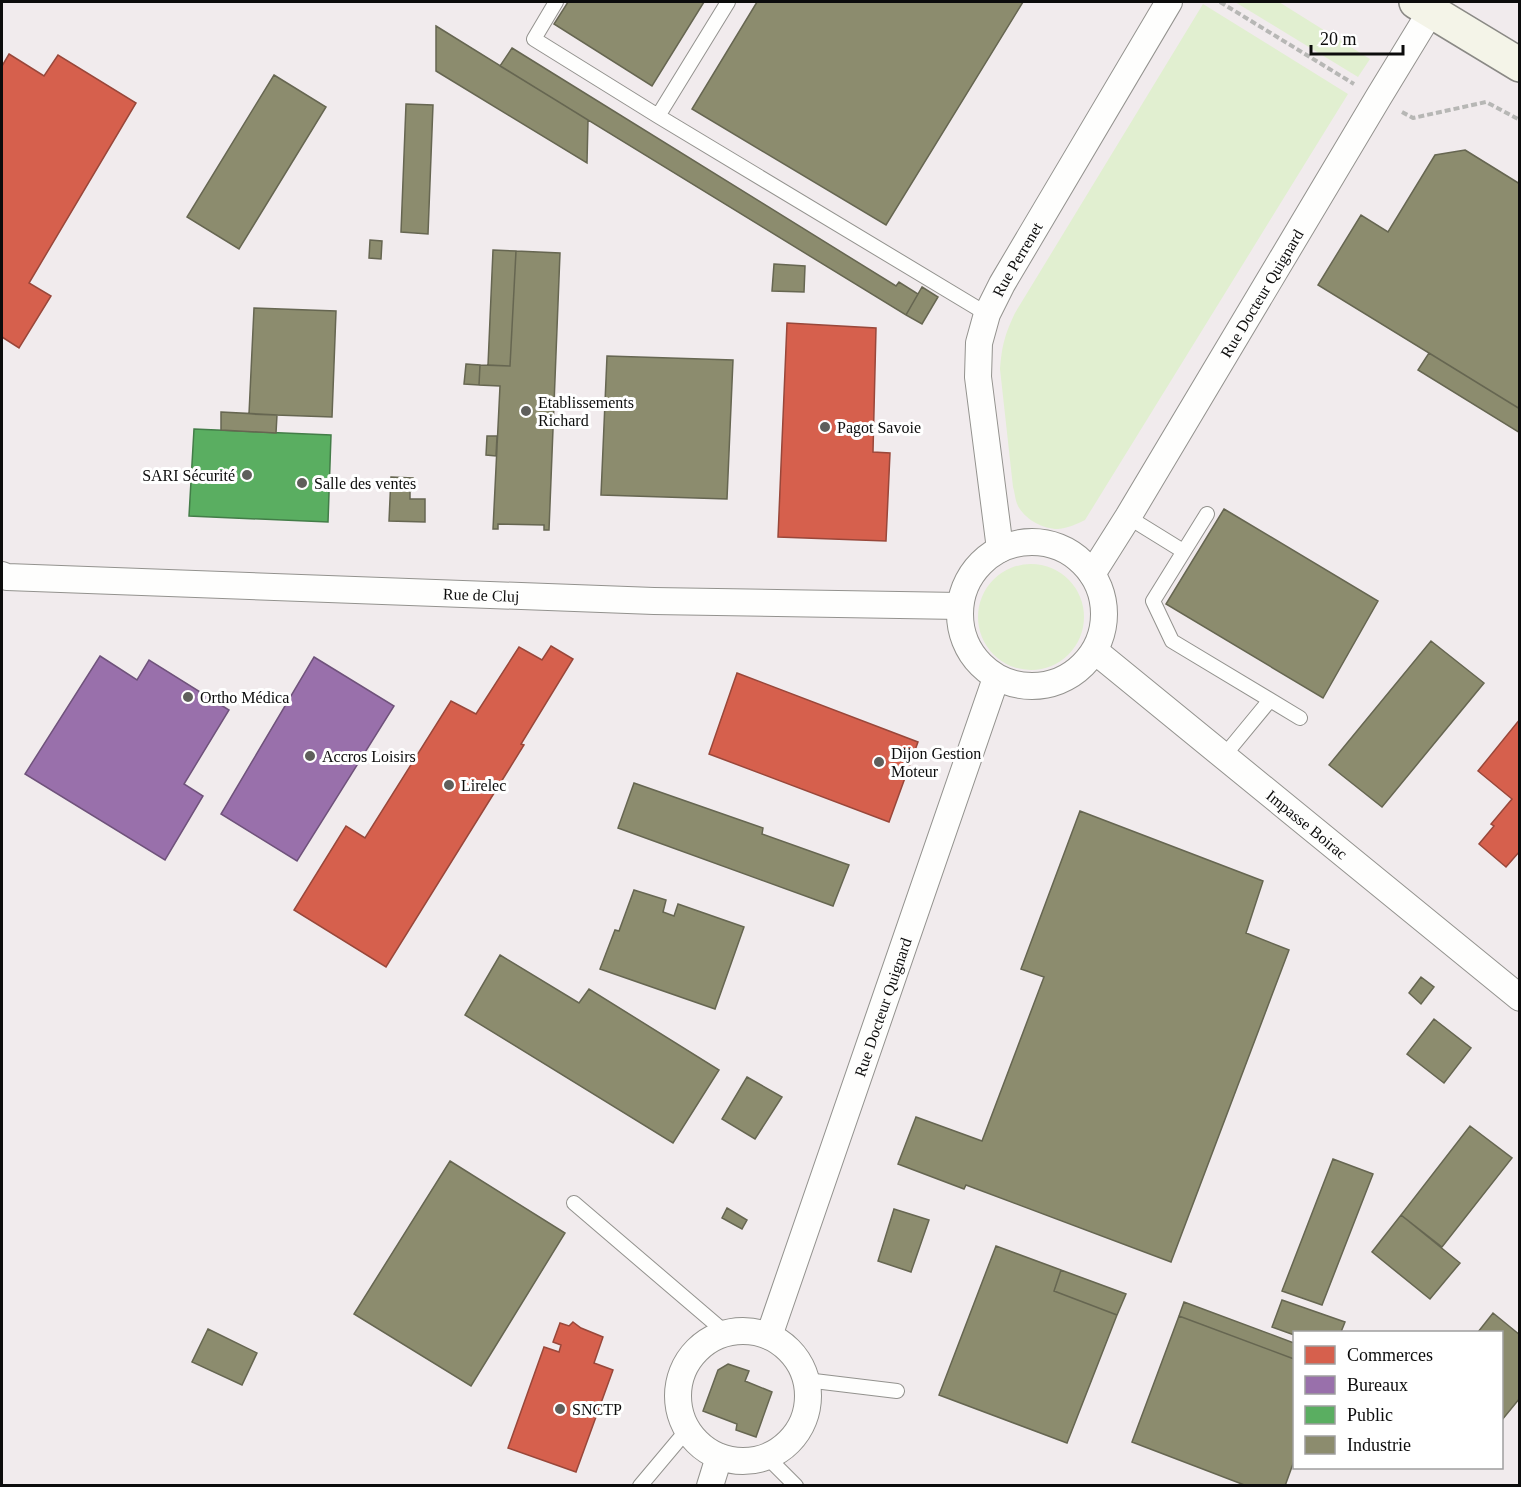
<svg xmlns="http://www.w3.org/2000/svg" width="1521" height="1487" viewBox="0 0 1521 1487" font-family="Georgia,serif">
	<rect width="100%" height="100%" fill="#faf8ef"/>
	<path fill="#f1ebed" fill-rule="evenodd" d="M2,2H1519V1485L2,1486ZM1294,1332H1502V1468H1294Z"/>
	<path fill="#e1efd0" d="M1235,2H1279L1370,59L1358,77Z
		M1203,4L1348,94L1085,520C1077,524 1068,528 1058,529C1042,529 1025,519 1018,506C1015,500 1015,493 1013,487L1000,369C1002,345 1005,334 1015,313Z
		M978 617a53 53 0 1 1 106 0a53 53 0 1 1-106 0Z"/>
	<path fill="#d6604d" stroke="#99473a" stroke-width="1.5" d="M9,54L44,76L58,55L136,103L29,283L51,296L19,348L2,337V66Z
		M787,323L876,328L873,452L890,453L886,541L778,537Z
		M551,646L573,659L521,744L524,745L386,967L294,910L346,826L365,838L451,701L476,714L519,647L542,660Z
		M737,673L918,742L889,822L709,754Z
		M1520,719V851L1506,867L1479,844L1494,826L1491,824L1512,799L1478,771Z
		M573,1322L581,1328L603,1337L594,1363L613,1370L576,1472L508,1448L544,1347L559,1352L561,1345L553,1342L560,1323L569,1326Z"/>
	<path fill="#9970ab" stroke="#6f527b" stroke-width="1.5" d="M100,656L137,680L149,660L229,710L184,784L203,796L165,860L25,774Z
		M314,657L394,706L297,861L221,814Z"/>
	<path fill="#5aae61" stroke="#437d48" stroke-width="1.5" d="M194,429L331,435L328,522L189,516Z"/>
	<path fill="#8c8c6e" stroke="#666651" stroke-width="1.5" d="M568,2H704L652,86L554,24Z
		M757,2H1023L886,225L692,109Z
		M436,26L588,120L587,163L436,71Z
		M512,48L896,286L899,282L918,294L906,315L500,66Z
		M274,75L326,107L239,249L187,217Z
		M406,104L433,105L428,234L401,232Z
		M1465,150L1520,184V409L1318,285L1361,215L1388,232L1435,155Z
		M370,240L382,241L381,259L369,258Z
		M493,250L516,251L510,366L488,365Z
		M516,251L560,253L549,530H544V525L498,524V529H493L500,386L479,385L480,365L510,366Z
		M774,264L805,266L804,292L772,291Z
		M922,287L938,297L922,324L906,315Z
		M254,308L336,311L332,417L249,414Z
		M1429,353L1520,409V433L1418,370Z
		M607,356L733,360L727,499L601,495Z
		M466,364L480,365L479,385L464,384Z
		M221,412L277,415L276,433L221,430Z
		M487,436H497L496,456L486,455Z
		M391,477L413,478V491H410V499H425V522L389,521Z
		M1224,509L1378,601L1323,698L1166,604Z
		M1431,641L1484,683L1382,807L1329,765Z
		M634,783L763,828L762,834L849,865L833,906L618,828Z
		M1080,811L1263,881L1246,933L1289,950L1171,1262L966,1185L964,1189L898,1164L916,1117L982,1141L1044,977L1021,969Z
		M634,890L666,900L663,912L674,916L678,904L744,927L715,1009L600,969L615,930L619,931Z
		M500,955L579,1003L589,989L719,1070L673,1143L465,1015Z
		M1421,977L1434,987L1421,1004L1409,993Z
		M1434,1019L1471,1048L1444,1083L1407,1054Z
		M747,1077L782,1097L755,1139L722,1119Z
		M1470,1126L1512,1158L1442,1247L1401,1215Z
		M1333,1159L1373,1174L1322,1305L1282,1291Z
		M450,1161L565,1233L471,1386L354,1314Z
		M727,1208L747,1220L742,1229L722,1218Z
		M894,1209L929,1220L911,1272L878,1261Z
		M1401,1215L1460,1263L1430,1299L1372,1252Z
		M996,1246L1061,1270L1054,1291L1117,1315L1067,1443L939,1395Z
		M1061,1270L1126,1294L1117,1315L1054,1291Z
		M1282,1300L1345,1322L1341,1332H1294V1335L1272,1327Z
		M1184,1302L1294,1343V1359L1179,1316Z
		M1493,1313L1520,1335V1398L1502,1420V1332H1478Z
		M1179,1316L1294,1359V1461L1285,1486H1247L1132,1442Z
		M208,1329L257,1353L242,1385L192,1362Z
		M728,1364L749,1371L745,1381L772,1392L756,1437L736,1430L737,1424L703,1411L718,1370Z"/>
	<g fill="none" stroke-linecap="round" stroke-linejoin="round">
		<defs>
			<path id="lane" d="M556,2L534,39L658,116L987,314
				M658,116L728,2
				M1207,514L1153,601L1172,641L1300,718
				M1128,517L1183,551
				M1223,757L1270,700
				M574,1203L726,1333
				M806,1380L897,1391
				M767,1457L796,1486
				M640,1486L687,1430"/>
			<g id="street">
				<circle cx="1032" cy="614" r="72"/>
				<path id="s1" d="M1000,549L978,377L979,343L987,314L1002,284L1169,2"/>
				<path id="s2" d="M1092,574L1128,517L1378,98L1431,11"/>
				<path id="s3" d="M2,575L7,577L654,601L960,606"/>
				<path id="s4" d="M1095,651L1520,998"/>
				<circle cx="743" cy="1396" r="65"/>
				<path id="s5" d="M769,1336L996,678"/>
				<path d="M710,1486L719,1457"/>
			</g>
			<path id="secondary" d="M1416,2L1520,65"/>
		</defs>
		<use href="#lane" stroke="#93928e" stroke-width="16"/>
		<use href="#street" stroke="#93928e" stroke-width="28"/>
		<use href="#secondary" stroke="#8a8985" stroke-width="36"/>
		<path stroke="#b7b7b5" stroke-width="4" stroke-dasharray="6 3" stroke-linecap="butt" d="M1220,2L1354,84
			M1402,112L1413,118L1486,102L1520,120"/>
		<use href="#lane" stroke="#fefefd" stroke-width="14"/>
		<use href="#street" stroke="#fefefd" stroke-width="26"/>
		<use href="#secondary" stroke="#f4f4e8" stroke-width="33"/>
	</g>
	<g fill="#5f5f5b" stroke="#fff" stroke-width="2">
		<circle cx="526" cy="411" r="6"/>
		<circle cx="825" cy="427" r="6"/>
		<circle cx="247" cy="475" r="6"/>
		<circle cx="302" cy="483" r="6"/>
		<circle cx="188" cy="697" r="6"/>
		<circle cx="310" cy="756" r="6"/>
		<circle cx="879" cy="762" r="6"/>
		<circle cx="449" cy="785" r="6"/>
		<circle cx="560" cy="1409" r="6"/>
	</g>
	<g text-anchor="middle" stroke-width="6" stroke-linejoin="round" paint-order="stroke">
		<g font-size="16" fill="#0c0c0c" stroke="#fff">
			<text dy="6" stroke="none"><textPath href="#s1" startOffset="300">Rue Perrenet</textPath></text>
			<text dy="6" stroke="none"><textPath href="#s2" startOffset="328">Rue Docteur Quignard</textPath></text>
			<text dy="6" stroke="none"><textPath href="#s3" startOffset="480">Rue de Cluj</textPath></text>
			<text dy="6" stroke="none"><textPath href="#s4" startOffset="274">Impasse Boirac</textPath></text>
			<text dy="6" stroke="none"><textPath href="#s5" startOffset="348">Rue Docteur Quignard</textPath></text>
		</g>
		<g font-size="16" fill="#0c0c0c" stroke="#fff" text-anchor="start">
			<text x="538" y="408">Etablissements<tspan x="538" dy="18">Richard</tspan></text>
			<text x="837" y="433">Pagot Savoie</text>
			<text x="235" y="481" text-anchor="end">SARI Sécurité</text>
			<text x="314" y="489">Salle des ventes</text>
			<text x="200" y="703">Ortho Médica</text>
			<text x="891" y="759">Dijon Gestion<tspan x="891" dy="18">Moteur</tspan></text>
			<text x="322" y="762">Accros Loisirs</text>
			<text x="461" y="791">Lirelec</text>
			<text x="572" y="1415">SNCTP</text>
		</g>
	</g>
	<rect width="1521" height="1487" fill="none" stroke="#0c0c0c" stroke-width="6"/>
	<rect x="1293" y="1331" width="210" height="138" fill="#ffffff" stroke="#9e9e9e" stroke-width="1.5"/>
	<rect x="1305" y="1346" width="30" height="18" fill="#d6604d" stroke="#9e9e9e" stroke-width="1.5"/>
	<text x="1347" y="1361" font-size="18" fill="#0c0c0c">Commerces</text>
	<rect x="1305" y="1376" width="30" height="18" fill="#9970ab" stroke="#9e9e9e" stroke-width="1.5"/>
	<text x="1347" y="1391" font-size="18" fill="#0c0c0c">Bureaux</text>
	<rect x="1305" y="1406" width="30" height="18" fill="#5aae61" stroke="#9e9e9e" stroke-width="1.5"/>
	<text x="1347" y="1421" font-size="18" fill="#0c0c0c">Public</text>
	<rect x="1305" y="1436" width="30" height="18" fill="#8c8c6e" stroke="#9e9e9e" stroke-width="1.5"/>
	<text x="1347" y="1451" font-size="18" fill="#0c0c0c">Industrie</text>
	<path d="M1311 45v9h92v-9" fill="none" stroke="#0c0c0c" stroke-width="3"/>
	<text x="1320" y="45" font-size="18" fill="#0c0c0c" stroke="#ffffff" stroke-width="4.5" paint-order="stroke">20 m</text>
</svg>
